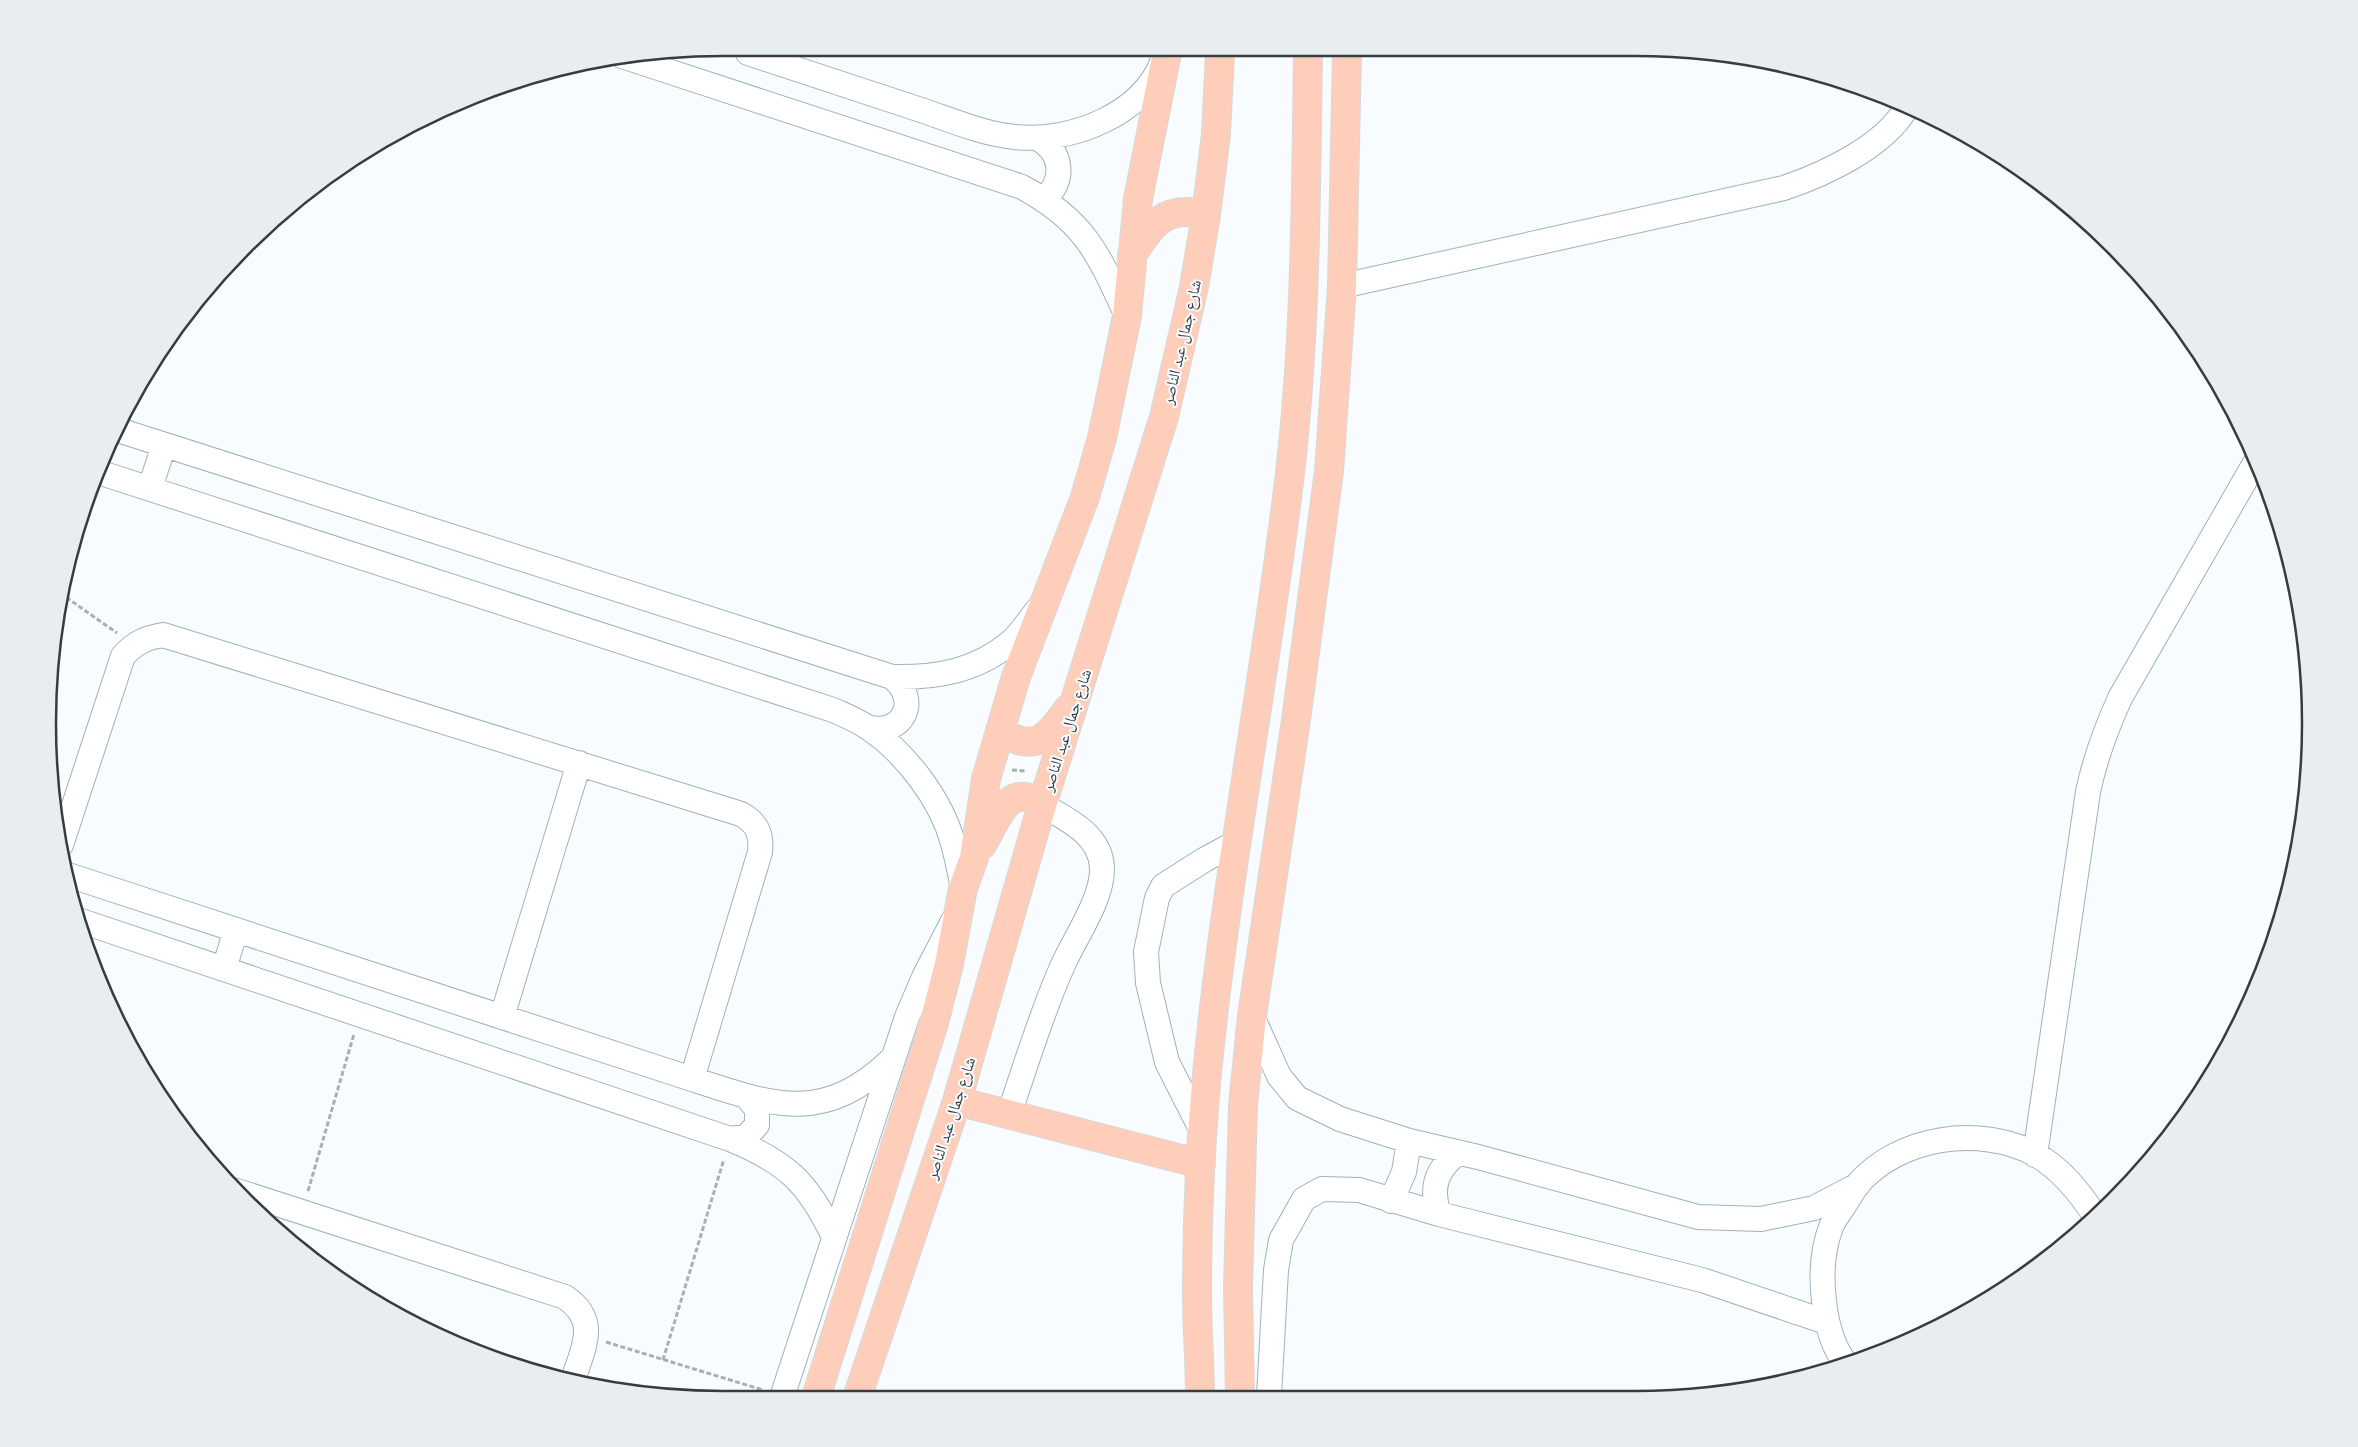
<svg xmlns="http://www.w3.org/2000/svg" width="2358" height="1447" viewBox="0 0 2358 1447" font-family="Overpass,'Noto Naskh Arabic',sans-serif">
	<rect width="100%" height="100%" fill="#f8fcff"/>
	<g fill="none" stroke-linecap="round" stroke-linejoin="round">
		<defs>
			<path id="minor" d="M748,53C805,72 863,91 921,110C951,120 983,134 1015,137C1070,143 1143,115 1163,60
				M622,56L1022,187C1085,221 1098,253 1127,316
				M1037,138C1063,152 1065,179 1045,199
				M1342,286L1784,188C1825,174 1884,147 1907,107
				M115,429L892,677C936,678 977,671 1011,642C1021,633 1030,619 1038,609
				M98,472L833,710C844,715 857,720 867,727C905,752 941,799 953,843C957,858 960,873 963,888
				M150,488L164,445
				M867,727C903,737 921,700 892,677
				M61,845L123,656C135,643 145,638 163,635L741,814C757,823 762,834 760,852L692,1079
				M68,875L692,1079C774,1106 824,1125 893,1058
				M78,920L730,1139C786,1162 808,1182 834,1237
				M224,969L236,930
				M1252,1016L1279,1076L1297,1098L1340,1119L1409,1141L1478,1157L1698,1217L1761,1219L1814,1208L1858,1185
				M502,1017L579,763
				M1009,1114C1026,1065 1041,1014 1062,967C1074,939 1103,899 1102,868C1101,835 1067,819 1042,805
				M1203,1133L1167,1062L1148,983L1146,952L1157,898L1163,886L1204,860L1237,842
				M730,1139L746,1137L757,1125V1109L747,1097
				M2035,1155L2088,792C2095,758 2106,729 2120,698L2255,463
				M237,1191L565,1297C599,1320 584,1346 574,1377
				M1391,1201L1404,1172L1409,1141
				M1439,1214C1430,1188 1436,1169 1458,1153
				M1847,1365C1833,1349 1826,1322 1824,1301C1821,1276 1822,1251 1831,1227C1834,1219 1841,1211 1845,1204C1849,1198 1853,1191 1857,1185C1899,1136 1979,1125 2035,1154C2061,1169 2079,1191 2095,1216
				M783,1394L907,1017L924,977L953,921
				M1269,1396L1276,1270L1281,1240L1304,1199L1322,1189L1359,1190L1439,1214L1702,1280L1826,1322"/>
			<path id="major" d="M1132,255C1152,224 1166,204 1206,215
				M1000,731C1035,754 1047,738 1068,709
				M982,845C997,820 1008,779 1042,805
				M957,1101L1201,1164
				M817,1394L934,1023L949,964L963,888L974,858L986,779L993,755L1016,677L1085,497L1102,438L1127,316L1138,199L1167,53
				M858,1395L957,1101L1042,805L1164,417L1194,287L1206,215L1216,134L1220,53
				M1200,1396C1200,1362 1197,1328 1197,1294C1197,1226 1200,1152 1206,1084C1225,880 1266,677 1290,473C1306,334 1306,193 1308,53
				M1240,1396L1238,1287L1243,1105L1252,1016L1296,720L1329,471L1342,286L1347,53"/>
		</defs>
		<use href="#minor" stroke="#9fb1bc" stroke-width="26"/>
		<use href="#major" stroke="#d7d8d9" stroke-width="30"/>
		<path stroke="#aaafb3" stroke-width="3" stroke-dasharray="5 2.5" stroke-linecap="butt" d="M60,593L117,633
			M1012,770L1026,771
			M308,1191L354,1034
			M606,1342L763,1390
			M663,1360L724,1159"/>
		<use href="#minor" stroke="#fff" stroke-width="24"/>
		<use href="#major" stroke="#feceba" stroke-width="28"/>
	</g>
	<g text-anchor="middle" stroke-width="4" stroke-linejoin="round" paint-order="stroke">
		<g font-size="16" fill="#353d42" stroke="#f8fcff">
			<text transform="translate(1181 342) rotate(-77)" y="6">شارع جمال عبد الناصر</text>
			<text transform="translate(1066 730) rotate(-72)" y="6">شارع جمال عبد الناصر</text>
			<text transform="translate(950 1118) rotate(-72)" y="6">شارع جمال عبد الناصر</text>
		</g>
	</g>
	<path d="M0 0H2358V1447H0ZM723 56H1635A667 667 0 0 1 2302 723V724A667 667 0 0 1 1635 1391H723A667 667 0 0 1 56 724V723A667 667 0 0 1 723 56Z" fill="#e8edf0" fill-rule="evenodd"/>
	<path fill="none" stroke="#353d42" stroke-width="2.5" d="M723 56H1635A667 667 0 0 1 2302 723V724A667 667 0 0 1 1635 1391H723A667 667 0 0 1 56 724V723A667 667 0 0 1 723 56Z"/>
</svg>
